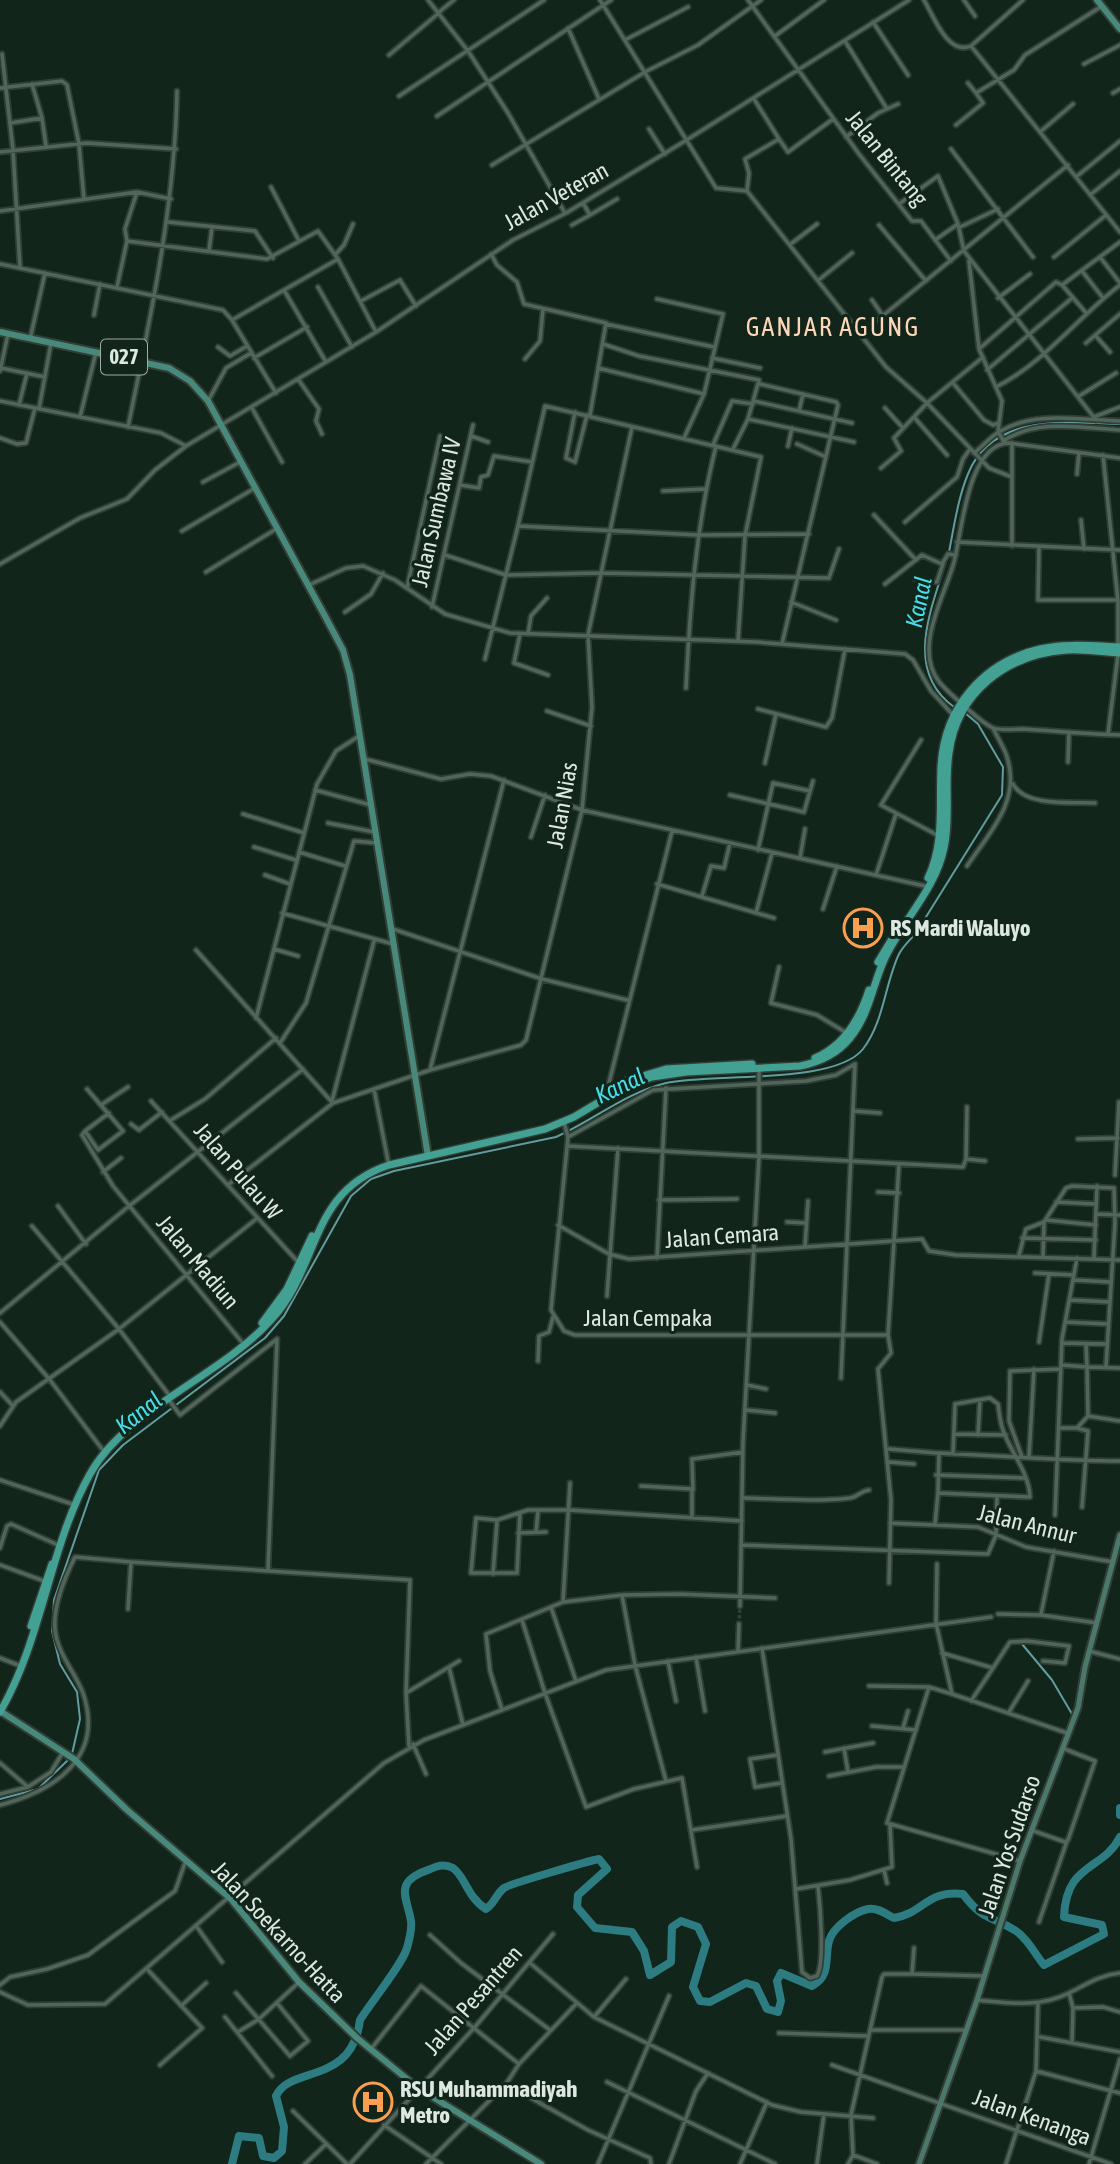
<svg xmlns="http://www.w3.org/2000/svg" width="1120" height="2164" viewBox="0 0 1120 2164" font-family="'Asap Condensed',sans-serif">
	<rect width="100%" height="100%" fill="#11251b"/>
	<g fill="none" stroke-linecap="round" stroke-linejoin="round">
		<path stroke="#629c9e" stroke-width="2" d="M949,552C954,527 958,498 968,474C992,413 1068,422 1120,424
			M947,558C933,606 902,669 954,707
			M1022,1644L1052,1680L1072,1714
			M72,1754L80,1719L77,1692L60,1664L52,1631L54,1600L99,1470L123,1445L265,1338L284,1316L351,1196L371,1179L394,1171L556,1137C594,1120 625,1093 666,1083C711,1073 835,1085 863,1049C884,1022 885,983 899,954C903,946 911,939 916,933L1002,795L1003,767L978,724L965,713
			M0,1799L38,1789L69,1759"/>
		<path stroke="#2d7c82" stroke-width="8" d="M1120,1808V1815
			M232,2164L239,2136L259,2138L263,2156L274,2158L282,2151L284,2127L276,2096C290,2065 352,2086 360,2020C371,2002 402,1965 407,1948C409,1941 412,1929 411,1921C407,1897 393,1882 428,1870C437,1866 444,1863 453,1868C465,1876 467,1897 486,1909C495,1903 496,1894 504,1888C509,1884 589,1861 599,1859L607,1869L578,1895L577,1907L595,1928L632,1932L644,1951L650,1975L671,1962L672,1927L681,1921L698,1927L706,1944L693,1987L700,2001L710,2002L746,1983L756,1986L767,2009L778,2012L781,2001L777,1981L781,1973L812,1986C832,1975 824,1958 829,1941C833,1927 854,1912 868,1909C877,1907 886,1914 894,1918C924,1913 926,1890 963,1894C984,1922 991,1915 1016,1931C1029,1940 1034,1953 1044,1965L1104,1934L1102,1925L1064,1917C1066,1862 1103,1871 1120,1837"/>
		<path stroke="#2f4239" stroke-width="3.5" stroke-dasharray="3.5 2" stroke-linecap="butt" d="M739,1624L740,1606"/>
		<defs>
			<path id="street" d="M428,0L468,51L508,113L565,213
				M600,0L716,188L747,191L886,367L927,403L989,468L1012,477
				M748,0L859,154L912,221H921L951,261
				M924,0C934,17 948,56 971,46L1023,0
				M964,0L975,16
				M439,12L454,0
				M873,22L908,75
				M568,28L599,99
				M775,36L824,0
				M625,40L688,7
				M845,41L887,109
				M971,46L1120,232
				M2,54L13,150L20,267
				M389,55L440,12
				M1084,64L1120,45
				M968,83L976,93
				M32,84L42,118
				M0,88L62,81L67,85L79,144L84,199
				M1113,93L1120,89
				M399,96L544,0
				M754,99L779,139
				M437,116L611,0
				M10,123L42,118L46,146
				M956,125L983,103L976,93L1014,70L1025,55L1102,6
				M649,129L665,154
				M1040,132L1073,104
				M846,137L878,113L898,104
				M951,149L1033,257
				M0,152L87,143L176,149
				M492,165L645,72L698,45L761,0
				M1076,177L1120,141
				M271,187L299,241
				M747,191L749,173L745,159L779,139L788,152L833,119
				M1090,195L1120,171
				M583,203L590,215L617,199
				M899,204L938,176L958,224L964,251L1096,420
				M0,211L137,192L171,199
				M168,222L255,231L273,258
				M572,225L590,215
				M879,225L926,281
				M960,227L998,209
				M935,240L958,224
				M127,241L267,259L318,231L338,259L376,332
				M792,243L817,224
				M209,251L212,227
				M491,254L497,265L517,282L524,304L606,323L590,415
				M335,255L344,245L353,224
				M1054,257L1106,215
				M1100,257L1120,283
				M969,261L979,349L1002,401L998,432L1005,443
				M0,264L223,310L232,320L276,393
				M1082,271L1103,298
				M820,279L852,253
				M1063,286L1087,314
				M117,287L127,241L125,229L137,192
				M318,287L352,347
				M284,290L326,362
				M998,298L1030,274
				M657,299L723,314L704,394L684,438
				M872,300L883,316
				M361,301L400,280L416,306
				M94,315L100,284
				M232,320L338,259
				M606,324L714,347
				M859,335L1068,165
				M1095,335L1110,352
				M30,339L45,273
				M1086,343L1120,314
				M603,344L639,356L759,380L748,419L733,449
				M218,347L230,356L247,346
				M979,349L1056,282L1062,285L1120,242
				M254,358L307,327
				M712,358L760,368
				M525,359L540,341L543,309
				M1,368L45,377
				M598,368L704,394
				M987,370L1072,298
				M0,371L8,334
				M298,379L319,409L316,421L322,434
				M953,383L984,420L993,425L999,423
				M760,384L836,402L838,405L782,644
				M996,387C1044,363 1078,317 1120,285
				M1079,396L1116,373
				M0,401L161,433L186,446
				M208,401L226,368L251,353
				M754,401L852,423
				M19,405L27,373
				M252,408L282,462
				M885,408L903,428
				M39,409L51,343
				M799,411L803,394
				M575,412L566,458L575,462L587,415
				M80,417L96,352
				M914,417L947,455
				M1094,417L1120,407
				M748,419L854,442
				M128,427C151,315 175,205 177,91
				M471,436L488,442
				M0,438L17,444L26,443L35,408
				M1003,441C1038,418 1081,428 1120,430
				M1012,443V546
				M797,444L826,457
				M713,445L732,401L753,404
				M788,446L792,428
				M974,453C982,447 990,437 999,432C1034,410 1081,420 1120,421
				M1103,455L1118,601V645
				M1120,458L1009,443C967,444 962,533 954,562C945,596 912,649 940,683C948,692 983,724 993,728C1001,731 1016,729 1024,729C1056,731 1088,734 1120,735
				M881,468L901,451L894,438L927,403L983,357
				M1077,474L1079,453
				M203,482L240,462
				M460,485L479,488L481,477L488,475L494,456L532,462
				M663,491L705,489
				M874,515L916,560
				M1081,520L1084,549
				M905,522L957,477L963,459L970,449
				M518,526L545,406L761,457L745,536L738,641
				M182,531L255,488
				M957,542L1120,550
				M1039,547L1038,600H1117
				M445,555L506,575L601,573L829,578L839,549
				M0,564L80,518L127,499L155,470L186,446L376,332L513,240L566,213L685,141L909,0
				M206,572L276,529
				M915,579L937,582L943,564
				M885,584L922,555L942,564L948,554L956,555
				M309,585L346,568L363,566L395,580L445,614L510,633L757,642L905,654L913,660L931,691L954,716
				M407,588L440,436
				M791,602L836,620
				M432,607L473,425
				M345,612L371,594L383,573
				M520,634L514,663L548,675
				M528,634L531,616L547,598
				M485,659L518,526L698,535L809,534
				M686,688C690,605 696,526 716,446
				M758,709L826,727L832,718L845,649
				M547,711L591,726
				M1108,734L1118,655
				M921,740L881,805L939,836
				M365,759L441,779L470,774L491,776L582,810L925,886
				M1068,762L1069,732
				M765,763L776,714
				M1013,784C1025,807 1072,802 1095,803
				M315,790L371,805
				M730,795L804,812L813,781
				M243,814L304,833
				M328,823L374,832
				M531,837L545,795
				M254,847L296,860
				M758,850L773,783L810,791
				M299,852L345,866
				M800,858L805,829
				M967,866C990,832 1021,801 1007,757C1004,747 997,737 993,728
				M265,875L290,884
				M876,875L896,814
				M657,884L774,918
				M702,896L711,866L724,868L730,843
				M823,909L837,866
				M282,913L393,944
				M756,913L772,853
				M393,929L542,979L627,1000
				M274,949L298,956
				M196,950L331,1101
				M779,967L771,1003L817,1015L845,1032
				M256,1018L317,784L336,751L359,736
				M280,1043L306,1003L354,841L377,843
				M430,1070L504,780
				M87,1089L123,1131L98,1150L85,1131L109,1113
				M374,1089L388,1161
				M607,1091L672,831
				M151,1101L298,1262
				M332,1101L374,941
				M101,1105L128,1087
				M854,1111L880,1113
				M171,1120L205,1099L276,1038
				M564,1122L568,1137L551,1310L564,1331L575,1335H888L899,1164
				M131,1124L139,1130L162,1112
				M85,1131L82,1135L113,1186L241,1341
				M568,1137L653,1090L806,1081L836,1075L855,1064L841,1378
				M1078,1139L1118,1138
				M567,1146L963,1167L966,1159L967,1107
				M966,1159L985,1161
				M103,1172L121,1158
				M1115,1175L1119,1102
				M228,1185L333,1103L430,1070L521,1045L526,1040L582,810L592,707L588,635L632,427
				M878,1192L899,1193
				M659,1200L737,1199
				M1056,1202L1096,1204
				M58,1206L86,1244
				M1096,1214L1120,1215
				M1046,1220L1096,1225
				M787,1222L806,1223
				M558,1225L609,1254L629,1259L922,1239L929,1251L956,1255L1120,1260
				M32,1226L119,1329L169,1395
				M1022,1238L1096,1240
				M805,1247L808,1201
				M1019,1255L1026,1229L1044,1222L1066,1188L1072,1186L1114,1188L1115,1223L1106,1366
				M1043,1256L1044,1223
				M1094,1257L1097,1186
				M657,1258L666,1088
				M1035,1273L1074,1275
				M1074,1280L1110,1282
				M607,1296L618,1148
				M1070,1300L1110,1302
				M0,1313L129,1206L303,1069
				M0,1322L50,1380L102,1449
				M1065,1322L1108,1324
				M888,1335L891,1353L878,1369L891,1500L889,1583
				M1039,1342L1049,1274
				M1062,1343L1107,1344
				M538,1361L539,1336L549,1332L553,1317
				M1061,1365L1087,1367L1086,1344
				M747,1385L766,1389
				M0,1392L13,1406
				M169,1400L180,1415L277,1339
				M746,1410L775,1413
				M1088,1416L1120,1421
				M0,1426L16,1402L119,1329L256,1219
				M1059,1428H1077L1088,1416L1087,1367L1120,1368
				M1077,1428L1088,1431L1082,1507
				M954,1434L1006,1435
				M978,1435L980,1400
				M889,1449L937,1453
				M953,1454L955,1404L990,1398L998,1404C999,1412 1000,1420 1002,1427C1009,1451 1029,1471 1030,1497L938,1493L939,1453L1015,1457C1050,1459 1085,1461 1120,1461
				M1022,1457L1009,1421L1010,1371L1061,1369
				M1029,1457L1034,1369
				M889,1462L914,1464
				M936,1475L1025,1478
				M0,1480L72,1504
				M570,1483L563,1602L622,1595L679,1594L775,1598
				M641,1486L692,1489V1517
				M693,1490L692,1459L743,1452
				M744,1498C779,1499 815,1502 850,1498C858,1497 860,1491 869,1490
				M520,1513L517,1573H471L476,1518L497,1520L528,1510H569L742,1521
				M1055,1515L1062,1339L1077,1258
				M890,1523L978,1527L1026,1547L1113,1562
				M935,1524L938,1493
				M536,1532L538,1511
				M518,1533L546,1532
				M742,1545L988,1554L996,1535L997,1496
				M0,1548L7,1526L11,1524L58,1545
				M131,1562L410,1580L406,1693
				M937,1564L936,1623L952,1694L1067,1733
				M0,1565L44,1581
				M268,1571L277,1339
				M493,1574L497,1521
				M622,1595L635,1665L666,1781
				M740,1606L743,1442L759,1157V1070
				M551,1607L576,1681
				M998,1614L1041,1615L1097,1623
				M1041,1614L1054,1551
				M522,1620L545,1693L586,1807L634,1789L682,1778L697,1867
				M762,1648L791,1839L802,1972L810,1978L817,1976C825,1963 820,1904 818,1886
				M1089,1651L1120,1659
				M738,1652L739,1624
				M942,1653L993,1668L971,1701
				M696,1657L705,1711
				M0,1658L18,1665
				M459,1661L449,1667L463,1725
				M668,1661L676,1701
				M993,1668L1010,1642L1027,1641L1069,1646L1065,1663L1043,1661
				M869,1686L929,1687L952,1694
				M929,1687L887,1823L1020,1861
				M502,1710L490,1671L486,1634L563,1602
				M1009,1712L1028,1681
				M872,1726L916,1730
				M903,1728L908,1711
				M413,1744L426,1774
				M409,1746L406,1693L449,1667
				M844,1748L848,1772
				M825,1752L873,1743
				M777,1755L750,1759L755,1787L781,1783
				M0,1763L28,1787L51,1772L63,1752
				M829,1776L876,1767H904
				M0,1794L28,1787
				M0,1805C54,1791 105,1758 83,1693C75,1672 57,1653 55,1629C53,1606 65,1577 75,1557L131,1562L128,1609
				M692,1830L787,1816
				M1031,1830L1065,1842L1068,1840L1095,1761L1062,1748
				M884,1870L887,1883
				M796,1889L850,1880L892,1867L890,1825
				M1039,1922L1067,1841
				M197,1927L222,1962
				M430,1935L461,1963L550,2030
				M914,1948L912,1974L985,1976
				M530,1963L594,2017L772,2105L801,2112L873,2118
				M147,1969L202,2028L160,2065
				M0,1985L10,1977L47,1969L88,1955L175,1891L186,1860
				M0,1992L28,2005L105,2004L384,1763L424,1740L606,1670L991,1617
				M236,1993L290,2056L308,2041L277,2003
				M1069,1993L1073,2008L1103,2007L1120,2012
				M977,2000C1009,2003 1039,2008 1069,1993C1087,1984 1100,1975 1120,1973
				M181,2006L206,1983
				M225,2017L272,2076
				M594,2017L626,1979
				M870,2030H965
				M238,2032L259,2019L298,1983
				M779,2033L868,2036
				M1040,2037L1120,2052
				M1072,2043L1073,2008
				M371,2049L421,1986L519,2064
				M832,2065L1111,2164
				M1036,2071L1120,2093
				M607,2082L775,2164
				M506,2084L588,2130L650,2158L651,2164
				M293,2111L347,2164
				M384,2125L441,2164
				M853,2155L877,2164
				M305,2164L326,2144
				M350,2164L474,2028L553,1934
				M426,2164L506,2084L519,2064L576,2004
				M598,2164L669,1996
				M669,2164L696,2091L708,2073
				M740,2164L767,2102
				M817,2164L824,2114
				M848,2164L853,2155L851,2115L882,1977L884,1974H912
				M1006,2164L1036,2071L1038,2003
				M1089,2164L1120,2059"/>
			<path id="secondary" d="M919,2164L977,2000L1020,1861L1078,1708L1085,1667L1120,1535"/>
			<path id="primary" d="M1097,0L1120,29
				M0,332L169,368L190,381L208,401L326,618L343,650L350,675L428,1156
				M0,1711L74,1759L126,1809L231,1899L299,1982L357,2038L418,2088L541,2164"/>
			<path id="highway" d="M928,878C945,842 939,806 941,767C944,708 983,662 1040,649C1066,643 1093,646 1120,647
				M878,962L901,924
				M815,1058C844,1046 860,1018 869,990
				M626,1081L666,1069L752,1064
				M262,1323L287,1289L312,1236
				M31,1626L52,1564
				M0,1712C43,1638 49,1547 90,1474C126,1409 221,1376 271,1320C321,1266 308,1192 389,1165L545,1129L574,1117L624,1087L652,1077L686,1072L800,1066C820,1062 837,1054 850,1038C869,1015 872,987 884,960C901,922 935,891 944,848C951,817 944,784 949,753C957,692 1007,654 1067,650C1084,649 1102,652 1120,653"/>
		</defs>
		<use href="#street" stroke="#303e36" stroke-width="7"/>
		<use href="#secondary" stroke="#303e36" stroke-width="9"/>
		<use href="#primary" stroke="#303e36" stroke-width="10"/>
		<use href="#highway" stroke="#303e36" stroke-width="10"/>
		<use href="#street" stroke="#50665a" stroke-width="3.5"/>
		<use href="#secondary" stroke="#4c786b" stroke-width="5"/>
		<use href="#primary" stroke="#48897c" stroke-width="6"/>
		<use href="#highway" stroke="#43a193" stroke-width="7"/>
	</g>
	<defs>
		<symbol id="hospital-ring" viewBox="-11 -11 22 22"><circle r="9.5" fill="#11251b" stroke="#fa9f4f" stroke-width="1.5"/><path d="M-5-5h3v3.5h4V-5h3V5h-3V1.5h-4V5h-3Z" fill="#fa9f4f"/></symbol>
	</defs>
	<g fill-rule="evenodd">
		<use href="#hospital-ring" x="841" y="906" width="44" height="44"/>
		<use href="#hospital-ring" x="351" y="2080" width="44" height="44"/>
	</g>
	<g text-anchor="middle" stroke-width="6" stroke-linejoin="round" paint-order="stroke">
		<rect fill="#11251b" stroke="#9faea6" stroke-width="2" x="101" y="339.5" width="46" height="35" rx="5"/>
		<g font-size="21" font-weight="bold" fill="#dce8e1">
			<text x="124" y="364">027</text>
		</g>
		<g font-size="23" fill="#dce8e1" stroke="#11251b">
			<text transform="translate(887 158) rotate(51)" y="8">Jalan Bintang</text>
			<text transform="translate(556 196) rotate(-29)" y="8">Jalan Veteran</text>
			<text transform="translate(436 512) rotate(-77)" y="8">Jalan Sumbawa IV</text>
			<text transform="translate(562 805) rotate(-80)" y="8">Jalan Nias</text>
			<text transform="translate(238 1171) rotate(49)" y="8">Jalan Pulau W</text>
			<text transform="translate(722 1236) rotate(-4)" y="8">Jalan Cemara</text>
			<text transform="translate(198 1262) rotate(50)" y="8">Jalan Madiun</text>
			<text x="648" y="1326">Jalan Cempaka</text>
			<text transform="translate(1027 1524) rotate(14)" y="8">Jalan Annur</text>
			<text transform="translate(1009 1846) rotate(-71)" y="8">Jalan Yos Sudarso</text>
			<text transform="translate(279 1932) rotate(47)" y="8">Jalan Soekarno-Hatta</text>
			<text transform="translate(473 2000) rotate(-49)" y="8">Jalan Pesantren</text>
			<text transform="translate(1032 2117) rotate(20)" y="8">Jalan Kenanga</text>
		</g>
		<g font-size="23" font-weight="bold" fill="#dce8e1" stroke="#11251b" text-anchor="start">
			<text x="890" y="936">RS Mardi Waluyo</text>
			<text x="400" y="2097">RSU Muhammadiyah<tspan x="400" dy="26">Metro</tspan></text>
		</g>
		<g font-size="24" font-style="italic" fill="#46dee9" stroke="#11251b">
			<text transform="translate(919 602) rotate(-78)" y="8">Kanal</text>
			<text transform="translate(620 1086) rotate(-25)" y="8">Kanal</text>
			<text transform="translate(139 1413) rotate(-38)" y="8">Kanal</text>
		</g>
		<g font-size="26" letter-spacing="2" fill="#fed6b8" stroke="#11251b">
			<text x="833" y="336">GANJAR AGUNG</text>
		</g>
	</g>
</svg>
